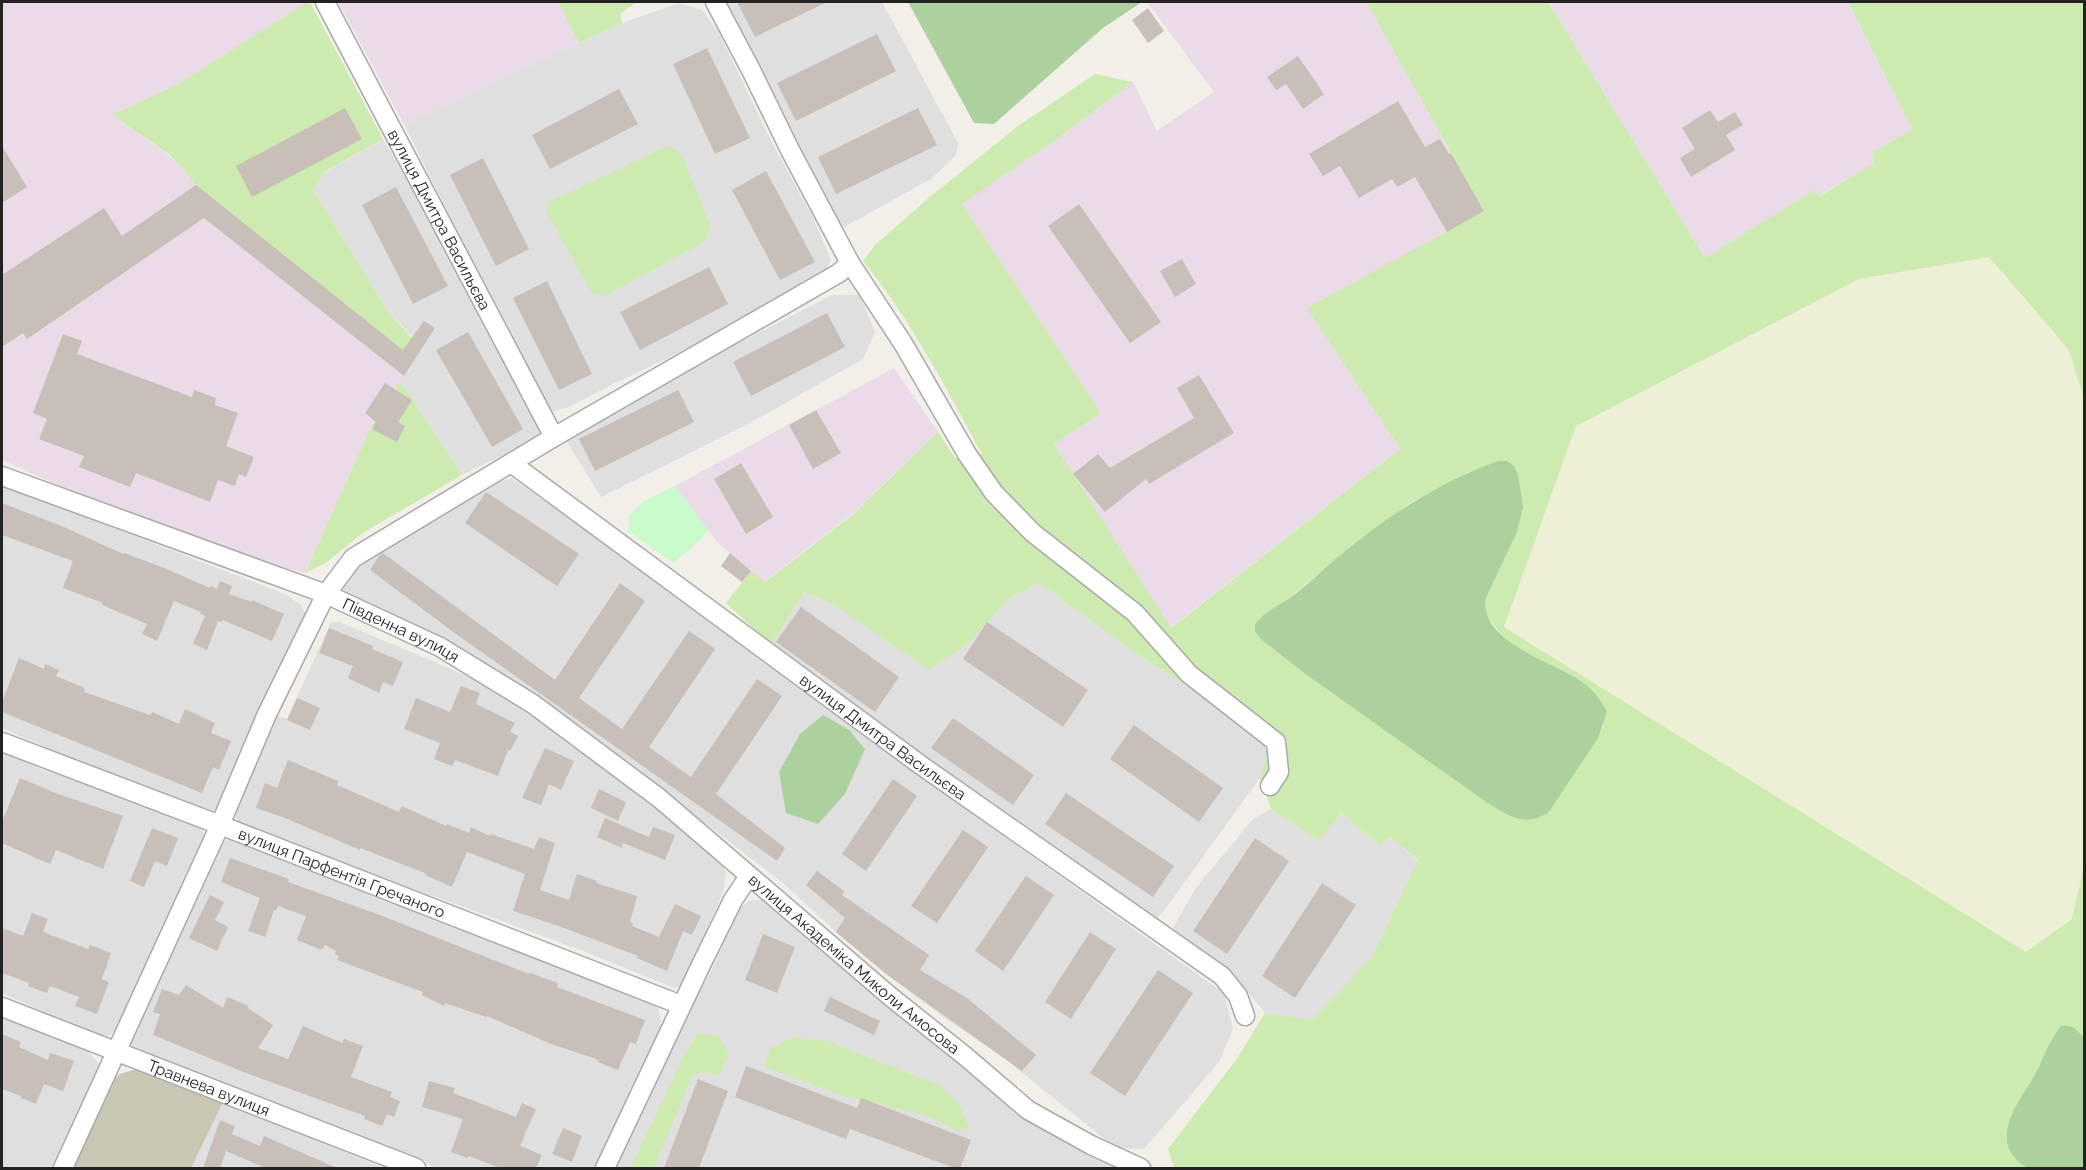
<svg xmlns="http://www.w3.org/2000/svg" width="2086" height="1170" viewBox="0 0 2086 1170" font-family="Raleway,sans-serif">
	<rect width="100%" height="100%" fill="#f2efe9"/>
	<path fill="#e0dfdf" d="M723,2H882L958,143L956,155L931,179L837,231Z
		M679,3L702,10L719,33L769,137L813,218L831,260L825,272L724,331L611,385L569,407L554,411L542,403L404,124L622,23Z
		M383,139L415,192L483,322L543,427L540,437L462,475L400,381L422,346L389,313L313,190L326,172Z
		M832,295H860L875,332L863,359L750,423L601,497L564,437L690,368Z
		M512,478L612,549L989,826L1224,993L1233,1029L1219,1062L1144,1149L1116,1148L999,1054L946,1019L886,974L836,932L782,882L644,776L470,655L385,610L344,591L343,583L353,568L491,484Z
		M2,483L77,514L285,594L300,604L306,615L234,768L222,805L211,812L166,800L2,728Z
		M1039,583L1132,651L1229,712L1268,750L1260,778L1165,909L1154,922L1085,869L1041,841L771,645L804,592L831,603L968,644L1008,599Z
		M331,622H340L477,680L563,737L686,825L722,860L726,874L723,892L682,985L674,988L581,950L241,826L236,818L237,807L256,758L277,716L287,719Z
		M2,752L38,768L198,825L204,832V839L139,983L115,1031L108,1036H97L2,993Z
		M1271,809L1319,841L1341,813L1380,846L1390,837L1418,861L1372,957L1312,1020L1265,1013L1245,989L1226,972L1191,947L1173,928L1195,889L1253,819Z
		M236,838L637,993L659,1009L661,1028L595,1168H436L253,1094L143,1055L131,1045L129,1036L216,852L225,840Z
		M763,899L805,930L914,1026L970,1072L1018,1116L1123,1168H616L677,1036L716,961L737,910L749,901Z
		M2,1015L87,1050L99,1064L96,1079L55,1168H2Z
		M137,1069L230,1105L384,1168H71L120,1074Z"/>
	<path fill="#ebdbe8" d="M2,2H307L178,84L112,115L170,156L196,185L423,347L374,420L305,573L290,569L78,494L2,460Z
		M338,2H558L579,43L404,124Z
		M1147,2H1371L1367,4L1451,153L1423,169L1430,182L1421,187L1447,232L1308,309L1400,449L1170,628L1054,444L1093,418L961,204L1064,134L1133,82L1157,131L1214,92Z
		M1548,2H1848L1912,129L1872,153L1874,163L1819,196L1814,190L1705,258Z
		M894,368L938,432L851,515L764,582L717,542L675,486Z"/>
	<path fill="#c7c7b4" d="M137,1069L223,1102L191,1168H71L110,1083L120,1074Z"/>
	<path fill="#eef0d5" d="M1989,257L2069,350L2084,399V865L2072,919L2026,953L1504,627L1576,426L1859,279Z"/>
	<path fill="#cdebb0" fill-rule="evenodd" d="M307,2H310L383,139L326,171L313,190L389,313L412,338L403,350L196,185L170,155L112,115L178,84Z
		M558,2H637L620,14L622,23L579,43Z
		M1371,2H1548L1705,258L1814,190L1820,196L1874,163L1872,153L1912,129L1848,2H2084V399L2069,350L1989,257L1859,279L1576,426L1504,627L2026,952L2072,919L2084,865V1037L2072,1027L2056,1031L2043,1061L2017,1104V1161L2029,1168H1174L1168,1149L1236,1060L1265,1013L1312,1020L1372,957L1418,860L1390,837L1380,846L1341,813L1319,841L1271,809L1260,778L1268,750L1229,712L1132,651L1039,583L1008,599L968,644L929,670L831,603L804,592L771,645L726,603L751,571L765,582L851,516L938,432L955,458L982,454C946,388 911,320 863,261L875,245L931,196L1018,126L1095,74L1133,82L1064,134L962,204L1101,413L1054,444L1171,628L1400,449L1307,308L1484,211L1367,4ZM1469,472L1523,508L1517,532L1486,598L1485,606L1486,615L1501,634L1604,725L1549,812L1304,673L1262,640L1255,632L1260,618L1295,593L1346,550L1412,502Z
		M667,146L681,153L710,224L706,241L605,296L591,292L546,212L549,202Z
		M400,381L462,475L364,532L327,562L305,573L374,420Z
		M697,1034L718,1035L729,1054L719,1076L702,1072L692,1076L654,1168H630L685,1054Z
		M795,1037L827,1041L938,1085L959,1104L969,1129L959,1131L922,1114L841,1095L765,1067L770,1048Z"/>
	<path fill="#add19e" d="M908,2H1142L1103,28L994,124L974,123Z
		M1498,461H1507L1514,466L1518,474L1523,508L1517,532L1486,598C1478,641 1553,662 1581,681C1593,689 1601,700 1607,712L1598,738L1549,812C1525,828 1510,816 1489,804L1304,673L1262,640L1255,632V624C1265,611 1282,604 1295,594C1312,581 1327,565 1344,552C1390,514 1442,481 1498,461Z
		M823,715L849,730L865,749L845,794L818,824L786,813L779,772L800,734Z
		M2062,1025L2073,1027L2084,1037V1168C2073,1169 2037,1170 2029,1168C2024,1167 2017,1161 2014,1157C1994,1133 2020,1099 2033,1078C2043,1062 2050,1037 2062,1025Z"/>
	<path fill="#c8facc" d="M675,486L709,531L674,563L628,531L630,515L643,502Z"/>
	<path fill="#c7bfb8" d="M737,2H827L755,37Z
		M1148,8L1164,31L1148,43L1132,20Z
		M877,34L896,71L796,121L777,83Z
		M707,48L750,138L715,154L673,64Z
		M1298,56L1324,94L1303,109L1286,84L1276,90L1267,77Z
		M619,89L638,124L550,169L532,135Z
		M1398,101L1425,147L1440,139L1449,154L1451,153L1484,211L1447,232L1415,177L1397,187L1392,179L1359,198L1340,166L1323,176L1309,154Z
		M345,108L362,139L252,197L236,166Z
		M918,108L937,145L836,194L818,157Z
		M1710,110L1718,122L1735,112L1743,125L1726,135L1735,150L1691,177L1680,158L1695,149L1682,128Z
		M2,146L27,187L2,203Z
		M483,158L529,249L496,266L450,175Z
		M766,171L815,262L780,280L732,190Z
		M196,185L403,350L424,321L435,328L404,376L204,218L27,339L23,333L2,347V275L104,208L122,236Z
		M396,187L448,286L413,304L362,205Z
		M1079,204L1161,322L1130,343L1048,226Z
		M1182,259L1196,284L1175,297L1160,271Z
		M709,267L728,304L640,350L620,312Z
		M547,281L592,374L559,390L513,298Z
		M827,313L845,347L751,396L733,362Z
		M468,332L523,429L492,447L436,350Z
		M63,334L82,341L77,354L192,397L194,390L216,398L215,405L238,413L226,446L254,457L246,477L239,474L235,486L218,480L210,502L136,473L130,487L79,467L84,456L39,439L47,419L33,413Z
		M1199,375L1234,433L1149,484L1146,479L1105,512L1073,474L1098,454L1110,468L1194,418L1177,388Z
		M385,383L412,400L398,422L405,426L397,442L372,429L376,422L365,413Z
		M678,390L694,422L595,471L579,439Z
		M816,410L841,453L813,469L789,425Z
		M741,463L773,517L746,534L714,479Z
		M486,492L579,554L557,586L465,523Z
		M2,503L64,527L123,554L124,553L162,567L210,588L211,586L217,589L220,581L232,586L229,594L252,602V600L284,614L272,641L223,620L222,622L218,621L207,650L193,644L205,616L200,614L201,612L174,601L157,641L142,634L147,624L102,605L103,603L63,588L73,561L2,535Z
		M383,553L555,680L620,583L645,601L579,698L622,729L689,631L715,649L649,747L691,777L757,679L782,696L716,794L785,848L777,861L456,634L370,570L379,556Z
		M730,553L751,571L742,582L721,566Z
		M801,607L899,677L875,712L776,642Z
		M987,622L1088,690L1063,727L963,659Z
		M329,628L373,646L372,649L403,662L393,686L383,682L379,693L348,678L353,666L319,653Z
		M19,658L44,669L45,664L59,670L56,676L85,688L84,692L150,715L152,712L179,724L185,709L215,723L211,733L231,741L219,770L213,767L202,793L2,712V702Z
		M461,686L480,693L476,704L515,723L510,732L518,736L510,751L508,750L498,776L455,760L452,766L434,759L440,743L404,729L416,698L450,712Z
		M297,698L320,708L310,730L287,720Z
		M953,718L1034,775L1013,805L931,748Z
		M1134,725L1223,788L1199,822L1110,759Z
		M545,748L574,761L561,790L549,784L541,805L522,798Z
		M288,760L338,781L337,785L399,812L402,806L446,826L447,824L469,833L471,827L490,836L491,834L534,849L539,837L555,843L540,890L569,900L577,874L597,881L596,883L637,896L630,922L633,923L632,926L659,937L675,904L701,916L692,935L683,931L667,971L637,958L638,956L556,925L513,911L525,874L467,852L452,887L425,875V873L360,848V850L285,818L256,808L265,783L277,788Z
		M20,778L58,794L123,816L103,869L56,850L50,864L2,843V822Z
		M893,779L917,796L866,871L842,854Z
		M599,789L626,802L618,821L591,808Z
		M1066,793L1174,866L1153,897L1045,824Z
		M605,818L649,837L653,827L675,835L665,860L623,843L622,848L597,837Z
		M152,828L178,838L167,866L155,861L144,887L130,881Z
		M963,830L988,847L937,923L911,906Z
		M1255,838L1289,861L1227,954L1193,931Z
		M230,858L289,879L288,882L380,915L529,974L530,973L558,983L557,987L645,1020L636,1044L630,1042L618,1070L598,1062L599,1060L551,1044L487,1016L486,1017L445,1003L444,1006L422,995L423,992L337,960L339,956L335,954L336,951L325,945L322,950L297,940L306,916L278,906L276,911L274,910L265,937L248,931L260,898L221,882Z
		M817,871L844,891L842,895L929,955L920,970L967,998L1036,1055L1022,1071L886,974L836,932L845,918L806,885Z
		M1026,876L1054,895L1003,971L975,951Z
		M1322,883L1356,905L1295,998L1262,976Z
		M210,895L224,902L215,920L228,927L217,951L189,938Z
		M32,913L48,919L43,932L88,949L90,945L111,953L102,979L109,982L97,1014L75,1006L79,997L50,986L47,993L28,986L29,983L2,973V928L23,936Z
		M1090,932L1116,949L1071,1019L1045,1002Z
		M763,934L795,947L777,993L745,980Z
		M1158,970L1193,993L1125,1096L1090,1073Z
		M186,985L223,1008L227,997L249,1006L248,1008L273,1025L258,1048L288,1059L303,1026L342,1043L344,1039L363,1046L351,1077L392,1092L390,1097L400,1101L394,1117L387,1114L382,1126L364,1119L365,1116L251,1075L153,1035L160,1014L153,1012L162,989L179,995Z
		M830,997L880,1021L874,1035L824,1011Z
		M2,1034L21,1042L19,1047L48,1060L50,1053L74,1061L63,1091L44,1084L36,1104L21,1098V1096L2,1089Z
		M746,1066L857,1108L861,1098L971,1140L960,1168H954L850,1129L846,1139L735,1097Z
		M698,1079L728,1091L699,1168H664Z
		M429,1081L455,1088L453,1093L516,1117L522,1103L536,1109L520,1146L542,1155L536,1168H500L468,1156L467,1158L451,1152L463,1119L422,1107Z
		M220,1120L235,1126L232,1134L260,1146L264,1136L337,1168H265L226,1151L220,1168H203Z
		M563,1128L582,1136L572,1162L552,1154Z"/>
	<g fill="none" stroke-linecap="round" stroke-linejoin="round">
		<defs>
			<g id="minor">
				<path id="s1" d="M325,2L554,437"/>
				<path d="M715,2L751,70L790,150L850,263L904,345L967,454L994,493L1033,533L1135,613L1189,674L1276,742L1279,772L1270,786"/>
				<path id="s2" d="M511,463L922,766L1222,976L1238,996L1245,1016"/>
				<path id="s3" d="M2,476L326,594L440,647L533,704L659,798L891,997L965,1056L1028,1110L1091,1145L1141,1168"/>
				<path id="s4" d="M2,742L220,825L681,1005"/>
				<path id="s5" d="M2,1007L416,1168"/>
				<path d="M63,1168L220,825L267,714L326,594L353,558L554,437L839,273L850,263"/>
				<path d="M605,1168L701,965L733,900L749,876"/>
			</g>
		</defs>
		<use href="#minor" stroke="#a9a9a9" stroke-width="21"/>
		<use href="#minor" stroke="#fff" stroke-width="18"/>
	</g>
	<g text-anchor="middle" stroke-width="4.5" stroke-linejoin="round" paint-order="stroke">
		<g font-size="16" fill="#222" stroke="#fff">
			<text dy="6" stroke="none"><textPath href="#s1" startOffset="246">вулиця Дмитра Васильєва</textPath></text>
			<text dy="6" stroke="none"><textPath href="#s3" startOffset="428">Південна вулиця</textPath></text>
			<text dy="6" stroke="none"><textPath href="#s2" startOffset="462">вулиця Дмитра Васильєва</textPath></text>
			<text dy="6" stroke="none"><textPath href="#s4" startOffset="364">вулиця Парфентія Гречаного</textPath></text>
			<text dy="6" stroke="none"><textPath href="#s3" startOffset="993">вулиця Академіка Миколи Амосова</textPath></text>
			<text dy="6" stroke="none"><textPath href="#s5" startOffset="222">Травнева вулиця</textPath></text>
		</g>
	</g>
	<rect width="2086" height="1170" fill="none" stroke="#222222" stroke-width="6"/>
</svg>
